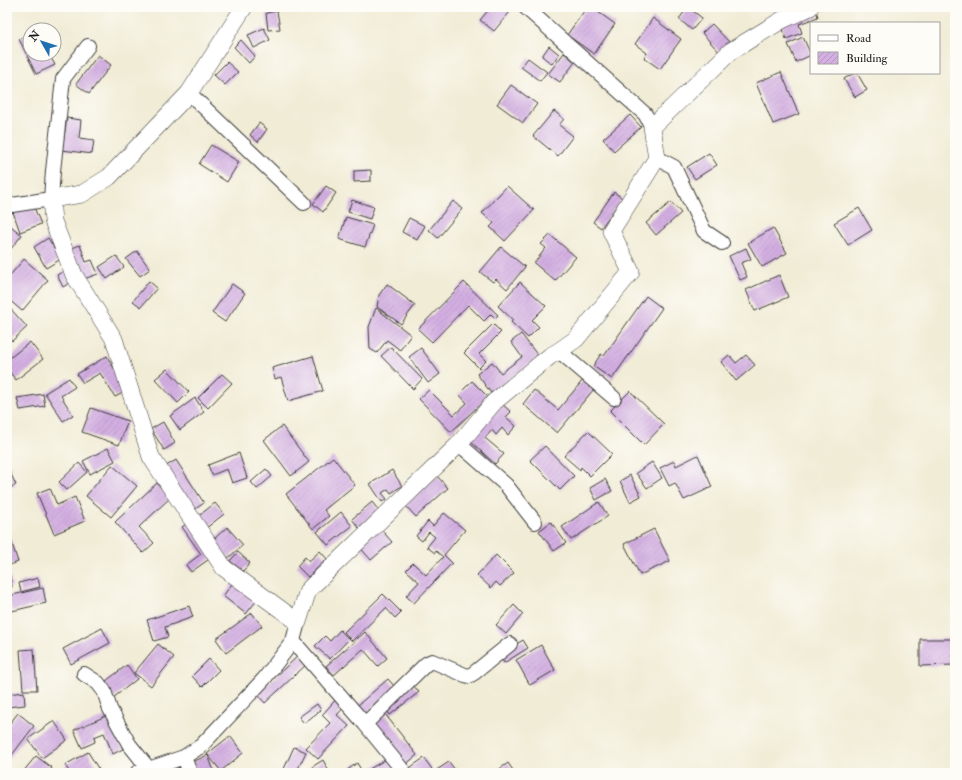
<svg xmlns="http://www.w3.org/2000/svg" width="962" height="780" viewBox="0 0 962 780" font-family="'IM FELL Double Pica',serif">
	<defs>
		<pattern id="building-hatch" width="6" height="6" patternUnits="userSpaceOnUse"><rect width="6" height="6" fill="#d3afe2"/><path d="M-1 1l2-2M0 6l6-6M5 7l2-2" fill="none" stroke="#b596c1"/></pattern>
	</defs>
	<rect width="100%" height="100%" fill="#fdfcf7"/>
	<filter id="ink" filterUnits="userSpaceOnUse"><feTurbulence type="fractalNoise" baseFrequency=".025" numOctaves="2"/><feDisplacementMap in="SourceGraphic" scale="8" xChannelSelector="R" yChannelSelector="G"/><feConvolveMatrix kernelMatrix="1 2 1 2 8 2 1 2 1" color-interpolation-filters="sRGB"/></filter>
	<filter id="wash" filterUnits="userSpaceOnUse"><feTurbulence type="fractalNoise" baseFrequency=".012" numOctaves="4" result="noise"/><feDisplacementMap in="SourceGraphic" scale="16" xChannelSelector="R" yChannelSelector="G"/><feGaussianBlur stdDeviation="0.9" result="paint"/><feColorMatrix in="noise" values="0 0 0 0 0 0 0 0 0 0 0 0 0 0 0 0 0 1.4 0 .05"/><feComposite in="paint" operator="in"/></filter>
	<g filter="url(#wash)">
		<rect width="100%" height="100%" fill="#f1ecd6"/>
		<g id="blocks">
			<path fill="url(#building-hatch)" d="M491,7H514L494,31L480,20Z
				M587,7H591L615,24L594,54L567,35Z
				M688,7L702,18L692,30L679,19Z
				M816,10L818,17L799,24L802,33L786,39L781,23Z
				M277,11L280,29L268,30L266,13Z
				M653,18L681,39L660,69L644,58L647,53L635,44Z
				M712,24L731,44L721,54L702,33Z
				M264,28L270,40L254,48L248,35Z
				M30,33V54H49L55,65L36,74L19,39Z
				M803,37L811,55L796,62L788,44Z
				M241,40L255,56L249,63L234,47Z
				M549,46L559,54L552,64L542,56Z
				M564,53L575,62L560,82L548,74Z
				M98,55L111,65L89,94L76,84Z
				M528,58L547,72L540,81L521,67Z
				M227,62L238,72L225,85L214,75Z
				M781,72L799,114L773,124L756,83Z
				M854,73H857L867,90L855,97L844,79Z
				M511,85L537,104L523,123L497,104Z
				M554,111L564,119L559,125L573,136L558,156L533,136Z
				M630,115L641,127L614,151L603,139Z
				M67,118L81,120L79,138L94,140L92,154L62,150Z
				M259,123L267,129L258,142L250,135Z
				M211,145L239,162L227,182L199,164Z
				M709,153L717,165L695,179L687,167Z
				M371,170V181L354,182V171Z
				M326,186L336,193L323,212L313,204Z
				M507,186L534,210L505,241L490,227L494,223L482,213Z
				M614,192L622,198L601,228L593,222Z
				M352,200L374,207L370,219L348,212Z
				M453,201L462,209L438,238L429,230Z
				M671,202L681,213L656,235L646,223Z
				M33,205L41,224L20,232L13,212Z
				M859,208L872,230L848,245L834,223Z
				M346,217L373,225L365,247L339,239Z
				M409,218L425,226L417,240L402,232Z
				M7,223L22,235L10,250L7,247Z
				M773,228L787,253L762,267L748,243Z
				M550,235L576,257L555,281L534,263L546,248L541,244Z
				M48,238L61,259L46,268L34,247Z
				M80,245L86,262L92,260L98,274L81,280L69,249Z
				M501,247L525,267L507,289L496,279L493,282L480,272Z
				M746,248L751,259L741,263L747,277L740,280L729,256Z
				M137,251L150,269L140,276L126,259Z
				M116,256L124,267L107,279L99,267Z
				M24,259L48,280L22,311L7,298V279Z
				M67,269L73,281L63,287L57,275Z
				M779,275L788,297L755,311L746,290Z
				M149,281L157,288L141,307L133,301Z
				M464,282L498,315L495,318L491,314L484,321L468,305L432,342L418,329Z
				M520,282L546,306L532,320L539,327L528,338L511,322L513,320L498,306Z
				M232,284L245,293L225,322L212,313Z
				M387,284L415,305L401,324L377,307L379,295Z
				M646,296L662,308L612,379L593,366L601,354L604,356Z
				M7,305L27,327L12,341L7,335Z
				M376,308L411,335L400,350L387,340L377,353L370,349L369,327Z
				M493,324L501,332L479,354L486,361L479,368L464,353Z
				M521,334L539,357L491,393L477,374L492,362L501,373L522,357L511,342Z
				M30,342L43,359L16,380L7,369V360Z
				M391,347L422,379L413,389L381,356Z
				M421,348L440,374L428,383L409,357Z
				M729,355L736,363L746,355L755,365L736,381L721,362Z
				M107,356L127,391L115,397L100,373L83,383L77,374Z
				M313,356L323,391L288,401L281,377L275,379L272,368Z
				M167,369L189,392L178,403L155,379Z
				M222,374L232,383L208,408L198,398Z
				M69,378L75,387L61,396L73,415L63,421L45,393Z
				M583,380L594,389L557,433L523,404L534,390L558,410Z
				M472,381L488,397L451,432L419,399L429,390L454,415L467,403L459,394Z
				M630,391L664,424L644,445L610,411Z
				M43,394L45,406L20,410L17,398Z
				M195,398L204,412L180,430L170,416Z
				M502,404L511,412L506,417L516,426L508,435L502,428L496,435L492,430L485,438L504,454L495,464L469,440Z
				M91,408L128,421L119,445L82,432Z
				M163,422L175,443L164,450L151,429Z
				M282,426L309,462L291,476L264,440Z
				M588,431L612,454L590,476L581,467L580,470L564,456Z
				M545,446L574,476L560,490L530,460Z
				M108,448L115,461L90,474L83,461Z
				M239,453L247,478L232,483L227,469L212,475L208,465Z
				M698,455L712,487L684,500L675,483L669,486L660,468L674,461L676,466Z
				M333,457L355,485L324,510L329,516L313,529L286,494Z
				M176,460L204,503L191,512L163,468Z
				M652,462L662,478L647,488L636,473Z
				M79,463L87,472L67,490L59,482Z
				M112,465L137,486L111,517L86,496Z
				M266,469L272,476L257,489L251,482Z
				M9,470L16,485L7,489V471Z
				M392,470L402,486L391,493L388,489L382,493L387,499L382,502L370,484Z
				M630,475L641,496L630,502L620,481Z
				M437,476L448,488L416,517L405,505Z
				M605,479L612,491L596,500L590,488Z
				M157,483L170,498L139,527L154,543L143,553L115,522Z
				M50,488L57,505L75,497L85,521L54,534L37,493Z
				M372,502L380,512L359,528L352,519Z
				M599,502L608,516L571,540L562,527Z
				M215,503L224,514L205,529L196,518Z
				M341,512L352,526L328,545L317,532Z
				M444,513L465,530L444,555L452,563L434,582L414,603L406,596L419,582L406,570L413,563L426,575L443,557L436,551L435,553L427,547L435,537L429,532L422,541L416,536L428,521L433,526Z
				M190,521L212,557L191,572L186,565L201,554L182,527Z
				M551,522L566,543L554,551L539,531Z
				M227,527L243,545L228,558L212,541Z
				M379,527L392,542L371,560L358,545Z
				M7,528L18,562L7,566Z
				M654,529L670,561L640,575L624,544Z
				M320,551L327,559L308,577L297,566L305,557L309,561Z
				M238,552L250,563L243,571L230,561Z
				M496,555L514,573L500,586L496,582L491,588L477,575Z
				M7,572H9L12,587L7,588Z
				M38,578L40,587L21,592L19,583Z
				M235,580L258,599L246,614L223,596Z
				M43,588L46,603L12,611L8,596Z
				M383,594L401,612L395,618L386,608L352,641L344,632Z
				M514,605L523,614L506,634L496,625Z
				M189,606L193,617L165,627L168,637L154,641L147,620Z
				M252,613L262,626L226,653L216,639Z
				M102,628L110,643L71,664L63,649Z
				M340,630L349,639L330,659L315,646L325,636L330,641Z
				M365,632L387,658L378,666L363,649L334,675L326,666Z
				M920,639H953V665L920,666Z
				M523,640L528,648L504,663L499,655Z
				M158,644L174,657L151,686L134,673Z
				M541,645L555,670L530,685L516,660Z
				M34,649L37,690H23L20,650Z
				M300,654L308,663L265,703L257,694Z
				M209,659L219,670L202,687L192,676Z
				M127,665L137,679L113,698L102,684Z
				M388,679L395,687L365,714L358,705Z
				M413,685L419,692L390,715L384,707Z
				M24,692L25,705L7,707V694Z
				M339,696L347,704L337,715L349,726L318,759L306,748L330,723L322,715Z
				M317,704L321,710L304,723L299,717Z
				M18,713L34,726L9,759L7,757V727Z
				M385,714L417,755L404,766L372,725Z
				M108,715L123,749L113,754L104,733L94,737L95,742L82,748L74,730Z
				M54,721L67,740L42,758L28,739Z
				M230,736L243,753L221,771L207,754Z
				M294,747L306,752L296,773H282Z
				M88,752L101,773H70L65,765Z
				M208,755L214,771L209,773H196L192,762Z
				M36,756L52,768L48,773H22Z
				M390,757L399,773H387L385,770L381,773H367L366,771Z
				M424,758L432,769L426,773H411L408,769Z
				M323,760L330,773H316L312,767Z
				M449,762L456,771L452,773H432Z
				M357,763L363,773H343Z
				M508,763L515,773H494Z
				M180,766L182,773H162Z"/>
		</g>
	</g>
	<g filter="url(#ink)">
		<use href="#blocks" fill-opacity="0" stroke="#3c3b38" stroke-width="1"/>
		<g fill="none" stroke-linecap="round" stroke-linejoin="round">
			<defs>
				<path id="minor" d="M525,7L645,114L652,127
					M189,93L304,203
					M657,158L674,167L704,231L722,243
					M7,204L12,205L51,199L53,171L63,79L88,46
					M559,351L614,398
					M459,444L506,485L535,522
					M293,641L365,724L405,773
					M84,674L98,683L104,691L110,709L129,744L149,769
					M365,724L426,664L432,661L465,675L469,676L474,673L510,644
					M184,757L190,773
					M137,773L184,757L201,746L264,679L293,641L298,622"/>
				<path id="tertiary" d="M244,7L189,93L109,177L82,194L51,199L53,221L74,275L114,339L151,457L224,568L298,622L308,590L459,444L494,402L550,356L559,351L576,339L631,272L611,231L657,158L652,127L731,51L782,20L810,7"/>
			</defs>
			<use href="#minor" stroke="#3c3b38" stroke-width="16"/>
			<use href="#tertiary" stroke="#3c3b38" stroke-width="18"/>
			<use href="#minor" stroke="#fff" stroke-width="14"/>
			<use href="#tertiary" stroke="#fff" stroke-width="17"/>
		</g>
	</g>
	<rect width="962" height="780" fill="none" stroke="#fdfcf7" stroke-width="24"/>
	<rect x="810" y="22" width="130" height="52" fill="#fdfcf7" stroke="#a3a29f"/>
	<rect x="818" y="35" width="20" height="6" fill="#ffffff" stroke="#a3a29f"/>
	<text x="846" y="42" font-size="12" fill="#1c1c1c">Road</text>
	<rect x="818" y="52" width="20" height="12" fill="url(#building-hatch)" stroke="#a3a29f"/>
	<text x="846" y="62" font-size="12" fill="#1c1c1c">Building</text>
	<g transform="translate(42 42) rotate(309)"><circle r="19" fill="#fdfcf7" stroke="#a3a29f"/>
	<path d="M0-3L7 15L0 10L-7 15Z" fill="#1f6fb2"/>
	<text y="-6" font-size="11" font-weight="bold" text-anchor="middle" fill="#1c1c1c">N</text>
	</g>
</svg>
